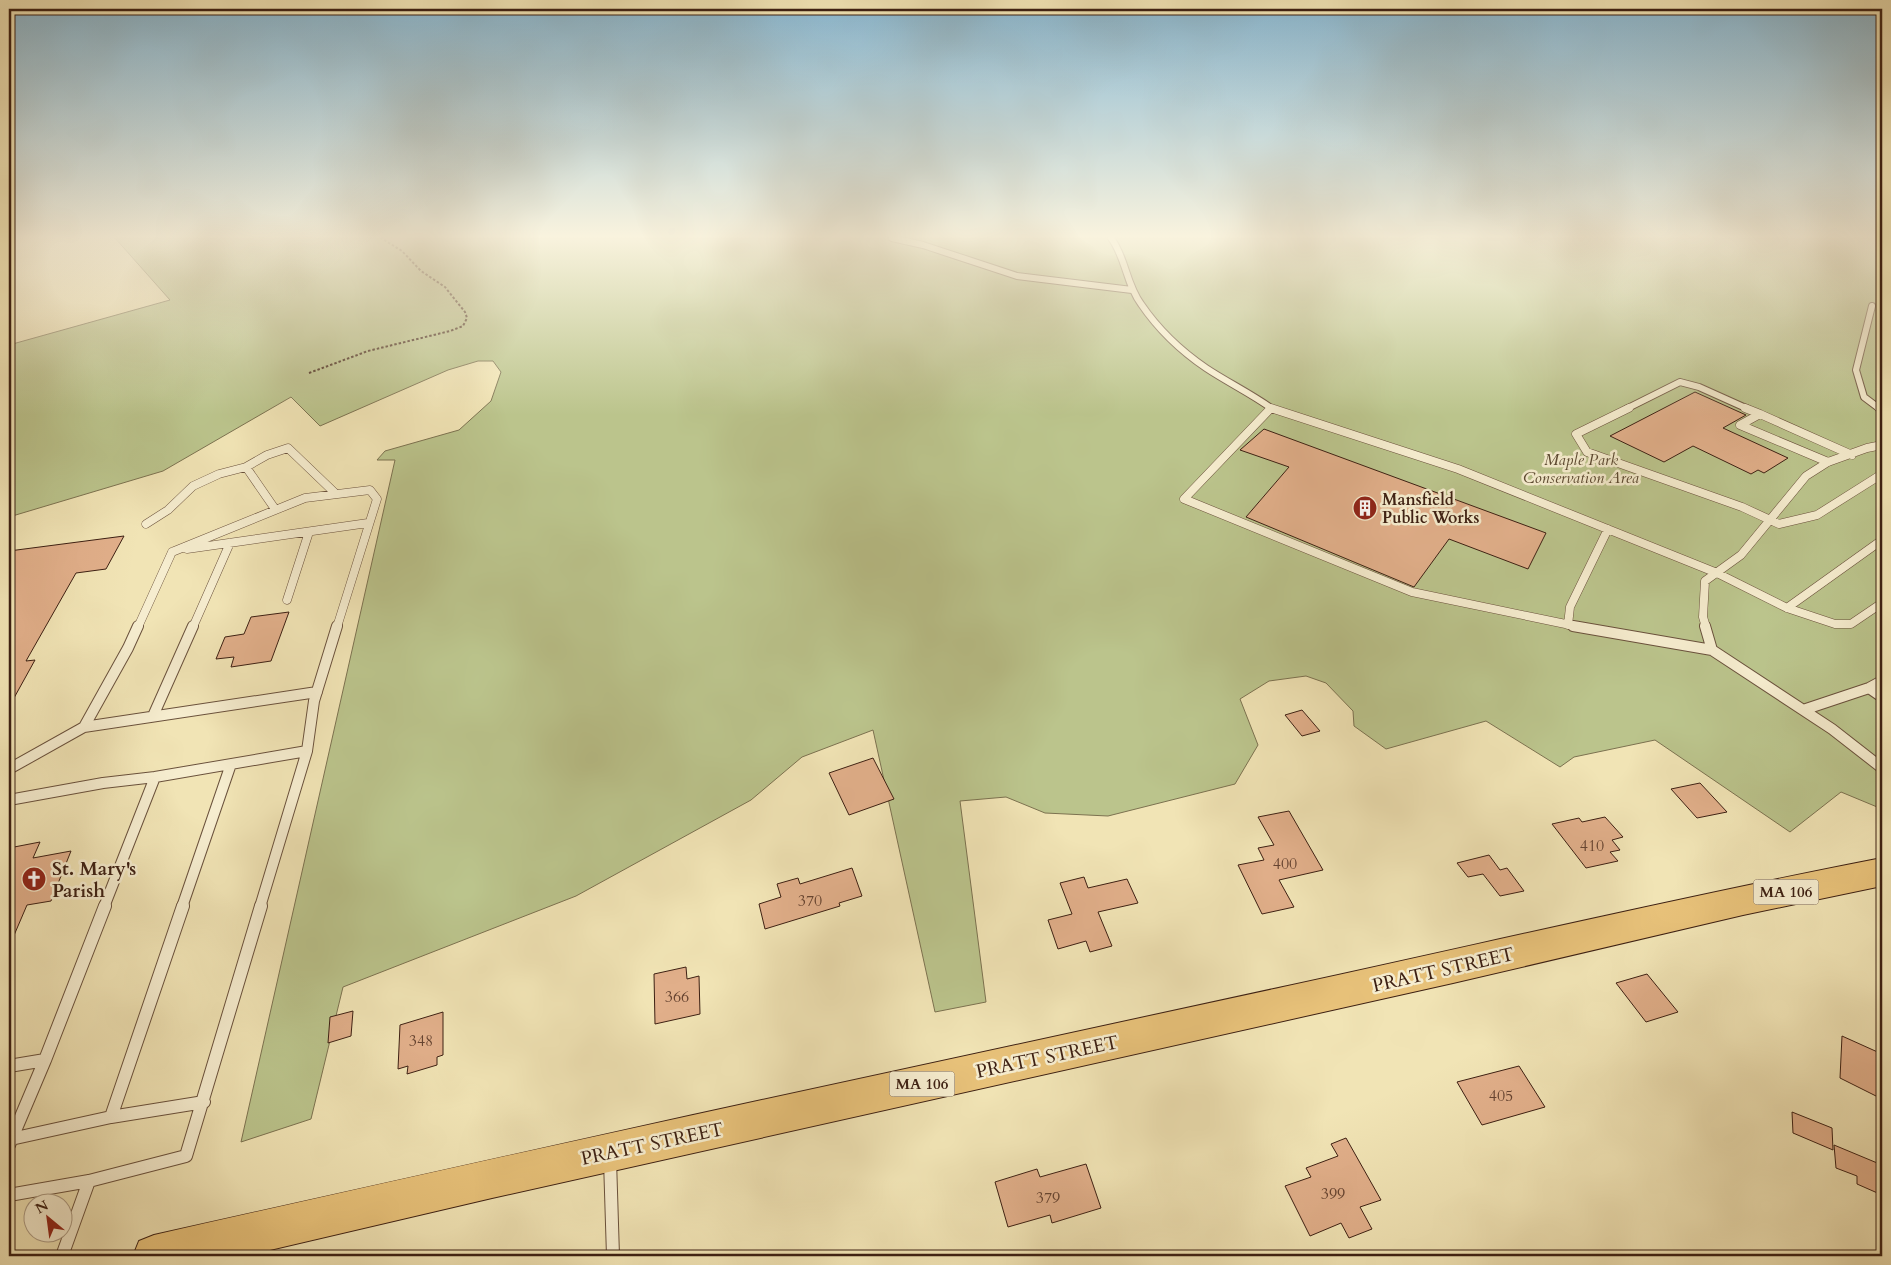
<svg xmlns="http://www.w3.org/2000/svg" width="1891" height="1265" viewBox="0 0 1891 1265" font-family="Cardo,serif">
	<rect width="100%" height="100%" fill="#f1e4b5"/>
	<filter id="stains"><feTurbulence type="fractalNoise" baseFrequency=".004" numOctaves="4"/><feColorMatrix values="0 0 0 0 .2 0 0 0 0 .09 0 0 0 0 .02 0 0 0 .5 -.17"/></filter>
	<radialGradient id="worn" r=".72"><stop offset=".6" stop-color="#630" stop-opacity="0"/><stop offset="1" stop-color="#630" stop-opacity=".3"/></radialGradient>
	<path fill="#bbc48c" stroke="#7c7250" d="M115,238H1882V809L1841,792L1790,832L1655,740L1574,757L1560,767L1486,721L1386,749L1354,726L1353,711L1326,683L1306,676L1269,681L1240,699L1258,745L1235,784L1108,816L1045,813L1006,797L960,801L986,1002L935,1012L873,730L802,757L751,800L576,896L343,987L311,1119L241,1142L395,460H377L385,451L459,430L491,401L501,372L493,361H478L448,370L320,426L291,397L163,471L9,517V345L170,300Z"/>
	<path fill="#e1af8a" stroke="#3d2013" d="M1695,392L1746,415L1723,428L1788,458L1764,473L1758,470L1751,474L1693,446L1664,462L1610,436Z
		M1264,429L1546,533L1528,569L1449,539L1414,587L1246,517L1289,467L1240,450Z
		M124,536L106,569L76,573L26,661L35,660L9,707V551Z
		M289,612L271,661L231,667L234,657L216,659L225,637L244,634L251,617Z
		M1302,710L1320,731L1302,736L1285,715Z
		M873,758L894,799L849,815L829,773Z
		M1700,783L1727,812L1697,818L1671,789Z
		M1289,811L1323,870L1279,880L1294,907L1262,914L1238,865L1264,860L1258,848L1274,845L1258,817Z
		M1605,817L1623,837L1612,840L1620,850L1610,852L1618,861L1586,868L1552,824L1579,818L1582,822Z
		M40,842L33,858L71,851L51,901L27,905L9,947V848Z
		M1489,855L1500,870L1507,868L1524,891L1500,896L1483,874L1468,877L1457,863Z
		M852,868L862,896L839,903L840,906L765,929L759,904L781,897L777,884L798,878L800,884Z
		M1084,877L1088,888L1127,879L1138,903L1098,912L1112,946L1090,952L1086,941L1058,949L1048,920L1072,914L1060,883Z
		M686,967L687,979L699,976L700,1014L655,1024L654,974Z
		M1647,974L1678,1012L1646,1022L1616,983Z
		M353,1011L351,1036L328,1043L330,1017Z
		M443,1012V1055L437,1057V1065L407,1074L408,1066L398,1069L400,1025Z
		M1842,1036L1882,1054V1099L1840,1078Z
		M1519,1066L1545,1107L1482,1125L1457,1082Z
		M1792,1112L1832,1128L1833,1150L1793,1133Z
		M1346,1138L1381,1200L1360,1207L1372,1229L1349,1238L1341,1223L1310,1236L1285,1186L1311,1177L1306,1168L1338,1156L1331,1144Z
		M1834,1145L1882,1165V1195L1857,1184V1176L1836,1168Z
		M1086,1164L1101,1208L1052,1223L1050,1215L1008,1227L995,1182L1037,1169L1040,1177Z"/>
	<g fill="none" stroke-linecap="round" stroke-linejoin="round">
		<defs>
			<path id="service-far3" d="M892,238L923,245L1017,276L1132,290
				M1111,238C1126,258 1126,284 1141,304C1158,329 1181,351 1206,368C1227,382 1250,393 1271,408
				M1872,306L1856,370L1864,397L1880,409
				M1270,409H1273
				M1626,409L1680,382L1699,387L1748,409"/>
			<path id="service-far2" d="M1629,408L1576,434L1587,452L1742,507L1779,524L1817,515L1882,474
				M1745,408L1760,414
				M1879,408L1882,410
				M1828,462L1740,425L1760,414L1852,455
				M246,467L275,509
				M146,524L168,510L193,486L219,474L246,467L267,455L288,448L336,494
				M187,549L368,523
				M172,552L305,498L370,490L377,499L337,627
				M287,600L309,532
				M1787,608L1882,540
				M1568,625L1570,607L1608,529
				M138,627L172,552
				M193,627L230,543
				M1580,627L1412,592L1184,499L1271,408L1458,469L1717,573L1787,608L1835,624H1851L1882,603
				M1706,627L1703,617L1705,581L1741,555L1806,476L1828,462L1867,448L1882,445"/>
			<path id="service-far1" d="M1573,626L1712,650
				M1705,626L1712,650L1832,729L1882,768
				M1869,688L1882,697
				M1803,710L1869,688L1882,681
				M153,716L193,626
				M84,727L128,648L138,626
				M9,769L84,727L317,692
				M155,777L307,751
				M9,800L103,783L155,777L104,907
				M182,907L231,764
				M260,907L307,751L314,701L337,626"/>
			<path id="service" d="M9,1066L45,1060
				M111,1117L183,906
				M11,1139L111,1117L204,1102
				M9,1145L45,1060L105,906
				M610,1160L613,1256
				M9,1195L89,1181L186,1156L261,906
				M62,1256L89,1181"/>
			<path id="primary" d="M1882,858V886L1743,915L1453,983L492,1198L244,1256H133L139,1241L154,1235C530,1149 906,1069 1283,987C1482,944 1681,897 1882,858Z"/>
		</defs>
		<use href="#service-far3" stroke="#6a513c" stroke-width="8"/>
		<use href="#service-far2" stroke="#6a513c" stroke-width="9"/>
		<use href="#service-far1" stroke="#6a513c" stroke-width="12"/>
		<use href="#service" stroke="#6a513c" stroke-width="14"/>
		<use href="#primary" stroke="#3d2013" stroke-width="2"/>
		<path stroke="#3d2013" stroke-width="2" stroke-dasharray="2.5 2" stroke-linecap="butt" d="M309,373L368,351L450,331L463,326L467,318L465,312L445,287L421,271L402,251L381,238"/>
		<use href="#service-far3" stroke="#f6edcf" stroke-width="6"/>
		<use href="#service-far2" stroke="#f6edcf" stroke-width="8"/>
		<use href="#service-far1" stroke="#f6edcf" stroke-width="10"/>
		<use href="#service" stroke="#f6edcf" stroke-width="12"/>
		<use href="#primary" fill="#e8c27a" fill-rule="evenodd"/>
	</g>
	<linearGradient id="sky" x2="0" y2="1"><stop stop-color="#89b8d2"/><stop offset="0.57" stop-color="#f9f3de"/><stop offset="1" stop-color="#f9f3de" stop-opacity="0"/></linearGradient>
	<rect width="1891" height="415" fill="url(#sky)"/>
	<defs>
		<symbol id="building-disc" viewBox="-11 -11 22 22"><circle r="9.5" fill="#8f2418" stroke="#f6edcf"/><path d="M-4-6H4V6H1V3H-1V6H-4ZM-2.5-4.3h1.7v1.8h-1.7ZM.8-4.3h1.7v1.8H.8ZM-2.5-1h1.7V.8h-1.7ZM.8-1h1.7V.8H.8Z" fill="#fff"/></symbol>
		<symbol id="church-disc" viewBox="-11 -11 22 22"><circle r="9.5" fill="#8f2418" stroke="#f6edcf"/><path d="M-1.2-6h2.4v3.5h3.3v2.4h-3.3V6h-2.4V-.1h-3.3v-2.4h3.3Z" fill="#fff"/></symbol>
	</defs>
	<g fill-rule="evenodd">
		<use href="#building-disc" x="1351" y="494" width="28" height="28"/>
		<use href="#church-disc" x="20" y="865" width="28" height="28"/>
	</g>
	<g text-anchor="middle" stroke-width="5" stroke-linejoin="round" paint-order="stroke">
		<g fill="#f6edcf" stroke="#745e4b" stroke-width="1">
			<rect x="1753.5" y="879.5" width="65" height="25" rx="4"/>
			<rect x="889.5" y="1071.5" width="65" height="25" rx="4"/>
		</g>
		<g font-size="15" font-weight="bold" fill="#3d2013">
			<text x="1786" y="897">MA 106</text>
			<text x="922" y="1089">MA 106</text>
		</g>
		<g font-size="16" font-style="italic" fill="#5c4931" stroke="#f6edcf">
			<text x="1581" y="465">Maple Park<tspan x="1581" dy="18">Conservation Area</tspan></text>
		</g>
		<g font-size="16" font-weight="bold" fill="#3d2013" stroke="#f6edcf" text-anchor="start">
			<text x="1382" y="505">Mansfield<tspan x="1382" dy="18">Public Works</tspan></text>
		</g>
		<g font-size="16" fill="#664431">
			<text x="1592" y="851">410</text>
			<text x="1285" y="869">400</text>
			<text x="810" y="906">370</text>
			<text x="677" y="1002">366</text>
			<text x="421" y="1046">348</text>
			<text x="1501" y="1101">405</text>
			<text x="1333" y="1199">399</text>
			<text x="1048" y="1203">379</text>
		</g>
		<g font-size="19" font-weight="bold" fill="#3d2013" stroke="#f6edcf" text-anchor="start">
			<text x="52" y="875">St. Mary's<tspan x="52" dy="22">Parish</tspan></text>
		</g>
		<g font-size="19" fill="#3d2013" stroke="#f6edcf">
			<text transform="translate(1443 969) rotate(-13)" y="7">PRATT STREET</text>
			<text transform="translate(1047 1056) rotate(-12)" y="7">PRATT STREET</text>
			<text transform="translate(652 1143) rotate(-12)" y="7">PRATT STREET</text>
		</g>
	</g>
	<rect width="1891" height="1265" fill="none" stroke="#f1e4b5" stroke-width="30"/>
	<rect x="10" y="10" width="1871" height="1245" fill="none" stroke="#3d2013" stroke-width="2.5"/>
	<rect x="15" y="15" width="1861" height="1235" fill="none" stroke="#3d2013"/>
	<g transform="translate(48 1218) rotate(331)"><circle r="24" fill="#f6edcf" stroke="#ac9b84"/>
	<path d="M0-4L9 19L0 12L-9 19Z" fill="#8f2418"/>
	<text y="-8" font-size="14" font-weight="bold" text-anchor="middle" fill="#3d2013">N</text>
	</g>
	<rect width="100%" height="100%" filter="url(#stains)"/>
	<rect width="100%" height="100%" fill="url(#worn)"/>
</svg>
